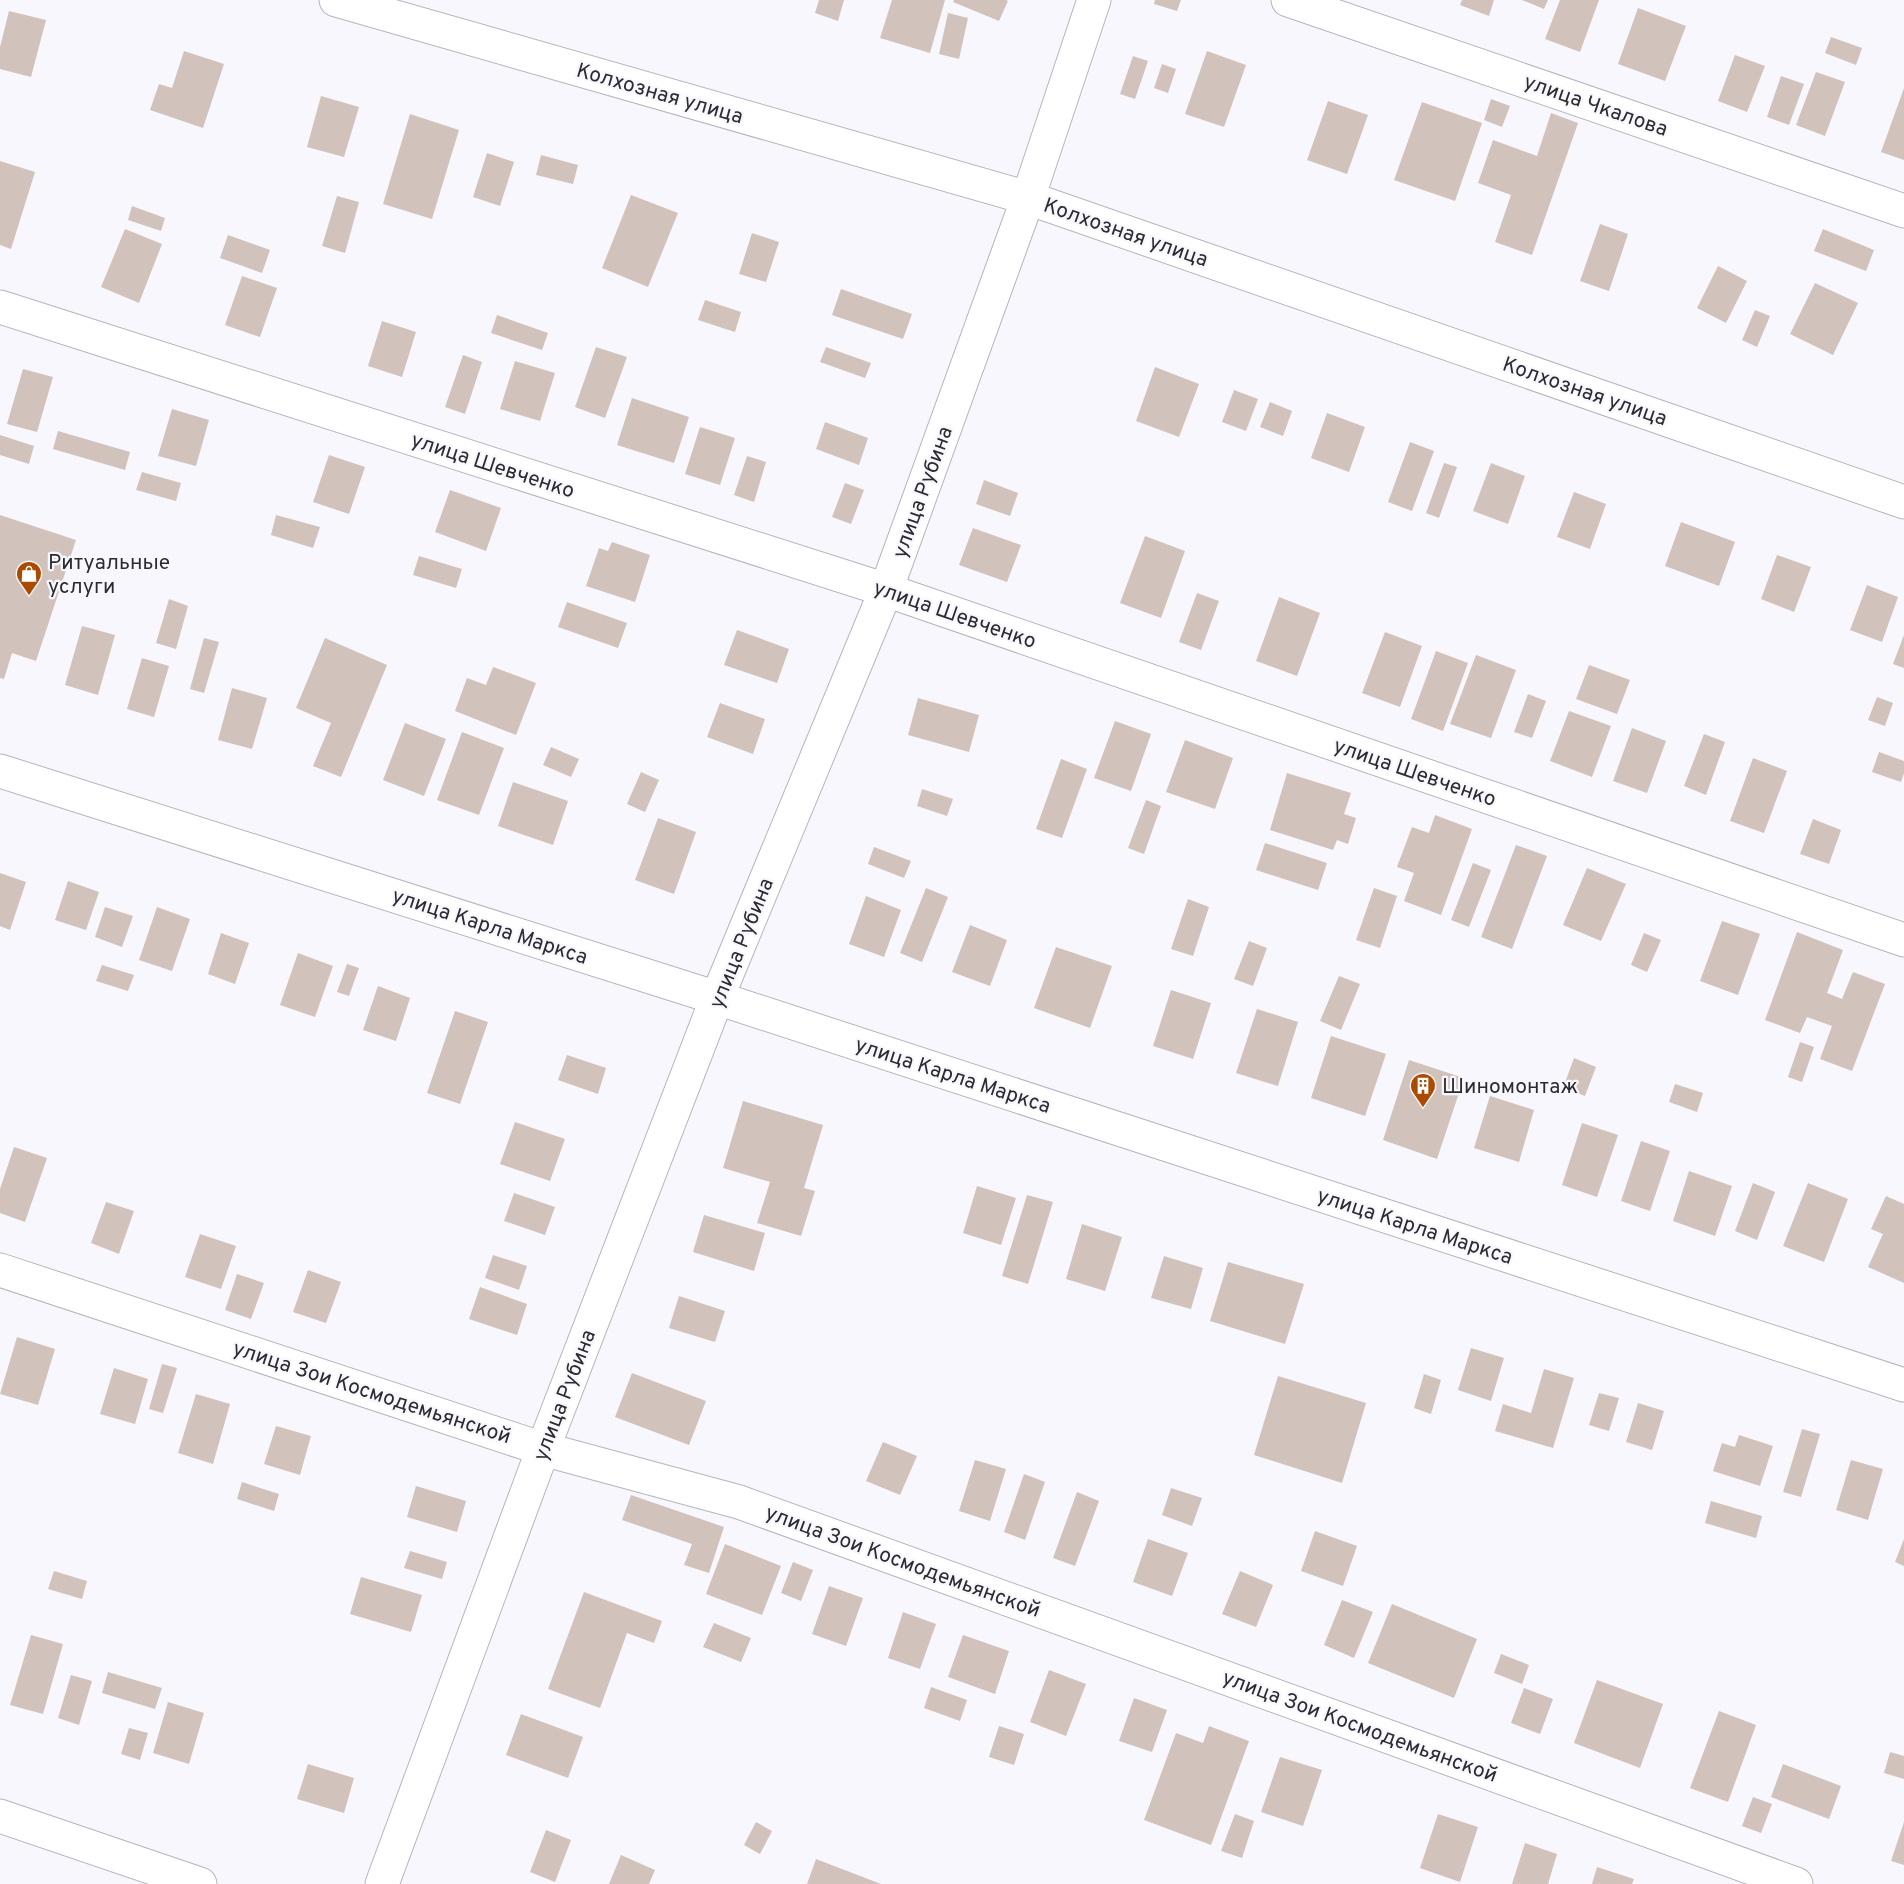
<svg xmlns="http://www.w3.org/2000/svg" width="1904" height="1884" viewBox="0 0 1904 1884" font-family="Overpass,sans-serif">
	<rect width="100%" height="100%" fill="#f8f7fd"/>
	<path fill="#d1c3bb" d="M819,0H844L838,21L815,13Z
		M892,0H945L930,53L880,38Z
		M954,0H1006L1008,1L999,21L953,2Z
		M1155,0H1181L1177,11L1154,4Z
		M1462,0H1494L1489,16L1460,5Z
		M1522,0H1548L1544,9Z
		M1560,0H1599L1580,52L1545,39Z
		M1638,8L1686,26L1665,81L1618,64Z
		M9,11L46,20L31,77L0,69V47Z
		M948,13L968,18L959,59L939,54Z
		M1831,37L1862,48L1856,65L1825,53Z
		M184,51L224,64L203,128L150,110L159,84L172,88Z
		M1207,51L1246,65L1224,127L1185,114Z
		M1735,55L1765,66L1747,112L1718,101Z
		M1133,56L1148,61L1135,99L1120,94Z
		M1162,64L1176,69L1168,93L1154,88Z
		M1816,72L1845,82L1825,136L1796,125Z
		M1781,76L1804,84L1789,125L1767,117Z
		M1904,88V160L1881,152Z
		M321,96L359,107L344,157L307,147Z
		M1491,99L1510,106L1502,127L1484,120Z
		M1328,101L1368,115L1347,174L1307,160Z
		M1422,102L1482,123L1455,201L1394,180Z
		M1551,113L1578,123L1532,255L1495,242L1511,195L1478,183L1493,140L1537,156Z
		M410,114L459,130L432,219L383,204Z
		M487,153L514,162L500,206L473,197Z
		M541,155L578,165L573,184L536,175Z
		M0,161L35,172L11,249L0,245Z
		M631,195L678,213L648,287L602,268Z
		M337,196L359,202L345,253L322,246Z
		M132,206L165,218L161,231L128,220Z
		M1600,224L1628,234L1609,291L1580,281Z
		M125,229L162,244L139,303L101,287Z
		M1823,229L1874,250L1866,271L1814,251Z
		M752,233L779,242L766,282L739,274Z
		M228,235L270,250L262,273L220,258Z
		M1718,266L1747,281L1726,323L1697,308Z
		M242,276L277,288L260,337L225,325Z
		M1815,283L1858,303L1833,355L1790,334Z
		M841,289L912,314L903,339L832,315Z
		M705,300L741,312L735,332L698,320Z
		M1755,310L1770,316L1757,347L1742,340Z
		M497,315L548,333L542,350L491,333Z
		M382,321L416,332L402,377L368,366Z
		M596,347L627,357L605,418L575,407Z
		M826,347L871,363L865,378L820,362Z
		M463,355L482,362L465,414L445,407Z
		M515,361L555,373L540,421L500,409Z
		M1155,367L1199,384L1179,437L1136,421Z
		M23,369L53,377L37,432L7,424Z
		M1234,390L1258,399L1246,431L1222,422Z
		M632,398L689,417L674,463L617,445Z
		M1270,402L1292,411L1283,436L1260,427Z
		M172,409L209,420L196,466L158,456Z
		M1327,413L1365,427L1349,472L1311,458Z
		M825,422L868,438L859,465L816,449Z
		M700,427L735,438L720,485L685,474Z
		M58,431L130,452L125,470L53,449Z
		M0,435L34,446L29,464L0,455Z
		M1410,442L1434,451L1412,511L1388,502Z
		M329,455L365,467L349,514L313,502Z
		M747,456L766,462L754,502L734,495Z
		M1444,463L1457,467L1439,518L1426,513Z
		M1491,463L1525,476L1508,524L1473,511Z
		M142,472L181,483L176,501L136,490Z
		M984,480L1018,493L1010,516L976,504Z
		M845,483L864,490L851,524L832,517Z
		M450,490L501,508L486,551L435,532Z
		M1574,492L1606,504L1590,549L1557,537Z
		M0,515L76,540L36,661L12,653L4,679L0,678Z
		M276,515L320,527L313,548L271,535Z
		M1681,522L1735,542L1719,586L1665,566Z
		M973,528L1021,545L1007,582L959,565Z
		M1145,536L1185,551L1161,618L1120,603Z
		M612,542L650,555L635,602L586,586L599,548L608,551Z
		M1777,555L1811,567L1794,612L1761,599Z
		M419,556L462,569L456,588L413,575Z
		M1867,585L1898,597L1882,642L1850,630Z
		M1197,593L1219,601L1201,650L1179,642Z
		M1279,597L1320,613L1297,676L1256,661Z
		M169,599L188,606L176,649L156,643Z
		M567,602L627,623L618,648L558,627Z
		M82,626L115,635L98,695L65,685Z
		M737,630L789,649L777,683L724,665Z
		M1385,632L1422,646L1400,707L1362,693Z
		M1904,635V668L1893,664Z
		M204,638L219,642L204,693L190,689Z
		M325,638L387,665L341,777L313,766L331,723L296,708Z
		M1436,651L1468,663L1443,731L1411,719Z
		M1476,655L1516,670L1491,738L1450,724Z
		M142,658L169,666L154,717L127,709Z
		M1589,665L1630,680L1617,714L1576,699Z
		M493,667L536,683L516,735L455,711L467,678L486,685Z
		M232,688L267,698L252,749L218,740Z
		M1528,694L1546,701L1532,738L1514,732Z
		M1877,697L1893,703L1885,726L1868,720Z
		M918,698L979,715L969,752L908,735Z
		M720,703L765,719L753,754L707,737Z
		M1569,711L1611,726L1592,777L1550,761Z
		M1115,721L1151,734L1131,791L1094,778Z
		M405,723L446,739L424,796L383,780Z
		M1632,728L1666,741L1647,793L1613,781Z
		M462,732L504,748L479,815L437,800Z
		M1704,734L1725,742L1706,795L1684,786Z
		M1185,740L1233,758L1215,809L1166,792Z
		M551,747L579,759L571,777L543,765Z
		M1879,752L1904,761V773L1901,782L1872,772Z
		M1753,758L1787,771L1764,833L1730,821Z
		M1061,759L1087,769L1062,838L1036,829Z
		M641,772L659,780L645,812L627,804Z
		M1287,773L1351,793L1344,814L1356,818L1348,844L1337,840L1333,850L1270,830Z
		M513,782L568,801L553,845L498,826Z
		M922,789L953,799L947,816L917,806Z
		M1146,800L1161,806L1144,854L1128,848Z
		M1435,815L1472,829L1441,915L1404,901L1414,873L1397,867L1412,827L1429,833Z
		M658,818L696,832L674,894L635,880Z
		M1813,819L1841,830L1829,864L1800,854Z
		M1265,843L1327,863L1318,890L1256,870Z
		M1516,845L1547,856L1512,949L1481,937Z
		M874,847L911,861L904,878L868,864Z
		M1473,863L1491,870L1469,927L1451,920Z
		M1587,868L1626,884L1601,941L1563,925Z
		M0,873L26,882L10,930L0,926Z
		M68,881L99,892L86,930L55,920Z
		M926,888L948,897L922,962L900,953Z
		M1374,888L1397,896L1380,948L1356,940Z
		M866,896L901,910L884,957L849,944Z
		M1188,899L1209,907L1193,956L1171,949Z
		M105,907L133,916L122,947L95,937Z
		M157,907L190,919L172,971L139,960Z
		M1722,921L1760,934L1738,995L1700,981Z
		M970,925L1007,940L990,986L952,972Z
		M1797,932L1843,950L1827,993L1842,999L1853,972L1885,984L1852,1071L1820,1059L1832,1026L1807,1017L1800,1033L1765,1020Z
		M221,933L249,943L235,984L208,974Z
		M1644,933L1661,940L1647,972L1631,965Z
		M1249,941L1267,948L1253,986L1234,979Z
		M1056,947L1112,966L1090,1028L1034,1008Z
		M298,953L333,966L315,1017L280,1005Z
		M347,964L359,968L349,996L337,992Z
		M102,965L134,975L128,991L96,981Z
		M1339,976L1360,984L1341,1030L1320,1021Z
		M378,986L410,998L396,1041L363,1030Z
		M1171,990L1211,1003L1193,1059L1153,1046Z
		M1257,1009L1298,1022L1278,1086L1236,1073Z
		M455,1011L488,1022L460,1104L427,1093Z
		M1331,1036L1386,1054L1365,1116L1311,1098Z
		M1800,1042L1814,1047L1802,1082L1788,1077Z
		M567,1055L606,1068L598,1094L558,1080Z
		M1574,1058L1596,1067L1585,1096L1563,1088Z
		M1409,1060L1464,1078L1437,1159L1383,1140Z
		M1675,1084L1703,1093L1697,1112L1669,1102Z
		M1490,1096L1534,1110L1519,1162L1474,1148Z
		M743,1101L823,1125L804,1188L815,1191L801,1236L757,1223L770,1182L723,1168Z
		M515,1122L565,1139L550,1181L500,1164Z
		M1582,1123L1618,1135L1597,1197L1562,1185Z
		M1641,1141L1670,1151L1650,1211L1621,1201Z
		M14,1147L47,1158L25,1222L0,1213V1189Z
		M1689,1171L1732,1186L1715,1236L1673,1221Z
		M1753,1183L1775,1192L1757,1240L1735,1231Z
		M1808,1183L1848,1199L1824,1262L1783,1246Z
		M977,1186L1016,1198L1001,1245L963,1233Z
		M514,1193L555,1207L545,1235L504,1221Z
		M1027,1195L1053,1202L1028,1284L1002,1276Z
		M1886,1196L1904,1204V1283L1868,1267L1883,1234L1871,1229Z
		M106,1202L134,1211L119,1254L91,1243Z
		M704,1215L765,1233L754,1271L693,1252Z
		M1082,1224L1122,1237L1105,1291L1066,1279Z
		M200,1234L236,1246L221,1289L185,1277Z
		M493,1255L527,1266L519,1290L485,1278Z
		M1164,1256L1203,1268L1191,1309L1151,1298Z
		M1228,1262L1304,1284L1285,1344L1210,1321Z
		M308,1270L341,1282L326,1323L293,1312Z
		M237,1274L264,1283L251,1319L225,1310Z
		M480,1287L527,1304L517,1335L469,1319Z
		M679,1296L725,1311L715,1342L669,1328Z
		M17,1337L55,1349L38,1405L0,1394Z
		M1471,1348L1504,1358L1491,1401L1458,1390Z
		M162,1364L177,1368L163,1413L149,1409Z
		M114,1368L148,1379L135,1424L100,1414Z
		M1544,1369L1574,1378L1553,1448L1495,1431L1503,1404L1531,1413Z
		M632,1373L706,1401L689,1445L615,1417Z
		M1424,1374L1441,1380L1431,1414L1414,1408Z
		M1278,1376L1366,1403L1342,1483L1254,1455Z
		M1599,1393L1619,1398L1609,1431L1589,1425Z
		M196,1394L230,1404L213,1464L178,1453Z
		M1638,1403L1664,1411L1652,1450L1626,1442Z
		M276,1426L311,1436L300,1475L264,1464Z
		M1802,1429L1820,1434L1801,1497L1783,1492Z
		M1739,1435L1773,1446L1760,1486L1713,1471L1722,1443L1735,1447Z
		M883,1442L917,1456L900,1495L866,1481Z
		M975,1460L1006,1469L990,1521L959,1511Z
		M1851,1460L1883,1469L1868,1520L1836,1510Z
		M1024,1474L1045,1482L1025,1540L1004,1532Z
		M242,1482L279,1494L274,1511L237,1499Z
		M416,1486L466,1501L457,1532L407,1517Z
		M1171,1488L1202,1498L1192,1526L1162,1515Z
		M1077,1492L1099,1501L1075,1566L1053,1558Z
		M631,1495L724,1527L709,1573L684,1565L692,1544L622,1520Z
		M1711,1501L1762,1516L1756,1538L1705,1523Z
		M1315,1531L1357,1546L1343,1586L1301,1571Z
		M1148,1539L1188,1553L1172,1596L1133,1582Z
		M1904,1539V1566L1895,1562Z
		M725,1544L781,1566L762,1615L706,1594Z
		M410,1551L447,1562L442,1579L404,1568Z
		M793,1562L813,1570L801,1601L781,1593Z
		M54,1571L87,1581L82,1599L48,1589Z
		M1240,1571L1273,1585L1256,1627L1222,1614Z
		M361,1577L422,1595L411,1632L350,1614Z
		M829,1586L863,1598L846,1646L812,1634Z
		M584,1592L662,1621L654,1643L627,1633L600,1708L548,1689Z
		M1342,1600L1373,1612L1354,1658L1324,1645Z
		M1392,1604L1477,1639L1454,1698L1368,1663Z
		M903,1612L936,1624L920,1669L888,1658Z
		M714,1623L751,1638L741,1662L703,1647Z
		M31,1635L63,1644L43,1714L10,1705Z
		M963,1635L1009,1651L995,1694L948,1677Z
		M1501,1654L1529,1665L1522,1684L1494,1673Z
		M1049,1670L1086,1684L1066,1736L1030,1722Z
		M108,1672L162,1688L155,1709L102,1693Z
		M71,1675L92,1681L79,1725L58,1718Z
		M1597,1680L1663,1704L1640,1768L1574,1743Z
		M931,1687L967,1700L960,1721L924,1708Z
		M1524,1688L1553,1699L1540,1734L1511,1723Z
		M1134,1698L1167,1710L1152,1752L1119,1741Z
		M168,1702L204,1713L189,1764L153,1753Z
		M1719,1711L1756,1725L1728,1802L1690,1788Z
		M521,1714L583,1737L568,1778L506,1755Z
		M999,1726L1024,1734L1014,1765L989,1757Z
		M1209,1726L1249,1741L1211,1845L1144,1820L1176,1733L1203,1743Z
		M129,1728L148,1733L140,1760L121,1754Z
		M1890,1752L1904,1756V1779L1884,1773Z
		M1280,1757L1322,1770L1303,1826L1261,1812Z
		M308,1764L354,1778L344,1813L297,1799Z
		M1783,1764L1841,1786L1829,1819L1771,1797Z
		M1753,1797L1772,1804L1761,1833L1742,1826Z
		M1235,1814L1254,1821L1242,1858L1221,1851Z
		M1438,1814L1478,1827L1460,1882L1420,1868Z
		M756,1822L772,1831L760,1854L744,1845Z
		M1904,1822V1865L1891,1861Z
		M546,1830L571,1840L555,1882L530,1872Z
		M1525,1843L1557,1854L1548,1884H1512Z
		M621,1855L655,1870L649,1884H609Z
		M816,1859L881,1884H807Z
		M1597,1867L1634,1879L1632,1884H1592Z"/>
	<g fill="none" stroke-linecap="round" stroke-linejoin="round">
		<defs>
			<path id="minor" d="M336,0L1028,198L1904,502
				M1288,0L1904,211
				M0,307L886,590L1904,940
				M0,771L717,998L1904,1385
				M0,1270L543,1449L739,1502L1796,1884
				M0,1816L200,1884
				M382,1884L543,1449L717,998L886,590L1028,198L1094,0"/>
		</defs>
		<use href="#minor" stroke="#b6b4c1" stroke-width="35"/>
		<use href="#minor" stroke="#fff" stroke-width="33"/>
	</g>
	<defs>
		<symbol id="shop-pin" viewBox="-11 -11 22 30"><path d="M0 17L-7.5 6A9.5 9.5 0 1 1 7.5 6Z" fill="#ab4b02" stroke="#f8f7fd"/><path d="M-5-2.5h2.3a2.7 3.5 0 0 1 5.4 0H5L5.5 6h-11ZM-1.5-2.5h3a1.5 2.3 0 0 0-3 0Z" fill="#fff"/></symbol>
		<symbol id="building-pin" viewBox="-11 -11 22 30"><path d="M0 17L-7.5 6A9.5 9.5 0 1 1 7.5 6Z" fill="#ab4b02" stroke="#f8f7fd"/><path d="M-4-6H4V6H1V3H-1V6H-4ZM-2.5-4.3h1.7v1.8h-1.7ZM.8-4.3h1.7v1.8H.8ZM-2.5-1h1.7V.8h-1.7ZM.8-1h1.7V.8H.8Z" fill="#fff"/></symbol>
	</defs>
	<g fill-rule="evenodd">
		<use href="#shop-pin" x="14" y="559" width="30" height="40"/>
		<use href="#building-pin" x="1408" y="1071" width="30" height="40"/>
	</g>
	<g text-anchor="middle" stroke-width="4.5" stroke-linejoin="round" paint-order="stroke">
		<g font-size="21" fill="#2c2b30" stroke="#f8f7fd">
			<text transform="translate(660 93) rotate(16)" y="7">Колхозная улица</text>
			<text transform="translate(1596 105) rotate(19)" y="7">улица Чкалова</text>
			<text transform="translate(1126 232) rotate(19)" y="7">Колхозная улица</text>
			<text transform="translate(1585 391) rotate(19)" y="7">Колхозная улица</text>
			<text transform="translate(493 465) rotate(18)" y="7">улица Шевченко</text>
			<text transform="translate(922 492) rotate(-70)" y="7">улица Рубина</text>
			<text transform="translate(955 614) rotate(19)" y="7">улица Шевченко</text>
			<text transform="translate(1415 772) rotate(19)" y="7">улица Шевченко</text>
			<text transform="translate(490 926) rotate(18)" y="7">улица Карла Маркса</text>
			<text transform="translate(741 943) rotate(-68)" y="7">улица Рубина</text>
			<text transform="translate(953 1075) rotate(18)" y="7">улица Карла Маркса</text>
			<text transform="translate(1415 1226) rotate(18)" y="7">улица Карла Маркса</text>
			<text transform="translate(372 1392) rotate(18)" y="7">улица Зои Космодемьянской</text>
			<text transform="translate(564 1395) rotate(-69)" y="7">улица Рубина</text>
			<text transform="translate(903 1561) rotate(20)" y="7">улица Зои Космодемьянской</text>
			<text transform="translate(1360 1726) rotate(20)" y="7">улица Зои Космодемьянской</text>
		</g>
		<g font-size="21" fill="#2c2b30" stroke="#f8f7fd" text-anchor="start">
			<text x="48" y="569">Ритуальные<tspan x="48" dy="24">услуги</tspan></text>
			<text x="1442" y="1093">Шиномонтаж</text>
		</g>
	</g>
</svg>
